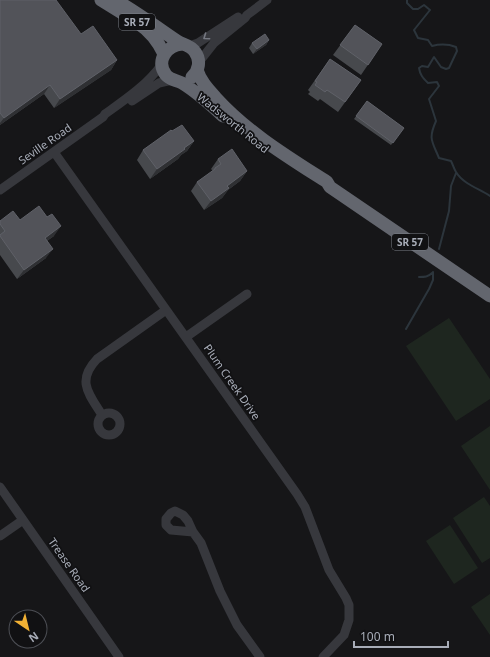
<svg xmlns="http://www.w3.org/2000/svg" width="490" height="657" viewBox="0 0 490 657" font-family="'Noto Sans',sans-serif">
	<rect width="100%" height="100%" fill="#161618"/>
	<path fill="#1e261f" d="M449,318L490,379V399L456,421L406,346Z
		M490,426V490L461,446Z
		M484,497L490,506V558L482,563L453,518Z
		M450,525L478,568L454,584L426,541Z
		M490,594V635L471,607Z"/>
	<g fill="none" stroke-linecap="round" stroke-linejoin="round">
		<path stroke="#2c353c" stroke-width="2" d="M407,0V3L413,9H418L424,5L430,10L414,30L418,38L428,40L432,46C440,44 448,44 456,47L457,51L449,68L446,69L441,67L434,57L428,67L422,66L419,68C420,75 423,78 428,83L437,82L439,86L429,99L436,121C428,139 432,141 439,158L451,161C453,165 454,169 456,172C463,184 480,189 490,196
			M439,249L449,211L451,186L456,173
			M419,277C425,277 428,277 432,273
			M406,329L429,289L433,280V272"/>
		<path stroke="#37383d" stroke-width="9" d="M189,46L198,43L238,17
			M199,62L214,43L245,18L247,15L267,0
			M132,101L159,83L172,80
			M54,152L297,494L305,507L329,570L346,598L349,605V620L344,635L323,657
			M0,190L103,117L105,114C126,99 147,85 162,64
			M186,337L247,294
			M98 424a11 11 0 1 1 22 0a11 11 0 1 1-22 0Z
			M102,415C89,394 76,381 97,359L166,310
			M0,487L119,657
			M193,532L171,530L166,525V519L171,513L175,511L183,515L188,521L193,532L201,543L220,591L237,625L260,657
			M0,536L23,520"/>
		<path stroke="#63666e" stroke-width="13" d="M101,0L122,13
			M115,0C137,12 156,27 177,41C183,45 191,45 195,52C201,60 199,71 192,77
			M138,23C150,31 158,41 164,54
			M182,44C167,45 155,61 166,75C170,80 176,80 182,83C197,92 210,104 223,116
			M197,70C201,82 208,89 216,98C248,133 288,157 327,182L330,187L490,296"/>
	</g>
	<path fill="#47494d" d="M0,0L81,34L117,60L111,70L54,108L44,94L0,125Z
		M355,25L382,44L361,75L333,55Z
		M269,40L266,45L253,54L249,48L252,43Z
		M330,59L361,80L338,112L320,99L318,101L308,94L310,92L308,90Z
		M367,101L404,128L391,145L354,119Z
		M172,131L194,141L187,151L181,155L178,159L150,179L137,160L143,150Z
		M218,159L247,171L240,181L228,190L222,198L204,210L191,191L197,182L213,171L211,169Z
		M47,217L54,236L47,241L46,258L17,279L0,255V221L20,220Z"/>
	<path fill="#2f3033" d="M269,40L266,45L253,54L257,49Z
		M117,60L111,70L54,108L60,99Z
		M50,85L44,94L0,125V123L4,118Z
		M194,141L187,151L181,155L178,159L150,179L157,169Z
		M247,171L240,181L228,190L222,198L204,210L211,201L227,186Z
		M61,226L54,236L38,247L45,238Z
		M53,249L46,258L17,279L24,270Z"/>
	<path fill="#525359" stroke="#5f6168" d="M0,0H56L81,34L93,26L117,60L60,99L50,85L4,118L0,113Z
		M355,25L382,44L368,65L340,45Z
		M265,34L269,40L257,49L252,43Z
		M330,59L361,80L345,102L327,90L325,92L315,85L317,82L315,81Z
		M367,101L404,128L393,143L356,116Z
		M182,125L194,141L184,148L185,149L157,169L143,150L171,130L172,131Z
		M232,149L247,171L227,186L229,188L211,201L197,182L215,169V168L221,164L218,159Z
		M39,206L47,217L52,214L61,226L45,238L53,249L24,270L0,236V235L5,231L0,224V221L13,211L20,220Z"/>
	<defs><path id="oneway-chevron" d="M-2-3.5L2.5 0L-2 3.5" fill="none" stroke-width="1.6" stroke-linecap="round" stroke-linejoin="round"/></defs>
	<use stroke="#757881" href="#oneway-chevron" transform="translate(206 37) rotate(145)"/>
	<g text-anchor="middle" stroke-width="3.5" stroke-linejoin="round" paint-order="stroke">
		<g fill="#111113" stroke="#7b7e86" stroke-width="1">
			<rect x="119" y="14" width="36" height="16" rx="3"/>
			<rect x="392" y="234" width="36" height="16" rx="3"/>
		</g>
		<g font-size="10" font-weight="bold" fill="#a8adb8">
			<text x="137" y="26">SR 57</text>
			<text x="410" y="246">SR 57</text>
		</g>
		<g font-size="11" fill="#a8adb8" stroke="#111113">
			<text transform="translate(233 123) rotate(39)" y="4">Wadsworth Road</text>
			<text transform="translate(45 144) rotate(-35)" y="4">Seville Road</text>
			<text transform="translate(232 382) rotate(55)" y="4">Plum Creek Drive</text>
			<text transform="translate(69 565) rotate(55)" y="4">Trease Road</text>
		</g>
	</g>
	<g transform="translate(28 629) rotate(145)"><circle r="19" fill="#111113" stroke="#4d4f55"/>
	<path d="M0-3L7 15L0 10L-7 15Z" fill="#f2b134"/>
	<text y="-6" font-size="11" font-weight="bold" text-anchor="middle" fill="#a8adb8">N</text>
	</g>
	<path d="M354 641v6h94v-6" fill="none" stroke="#a8adb8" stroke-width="2"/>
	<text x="360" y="641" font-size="12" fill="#a8adb8" stroke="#111113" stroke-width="3" paint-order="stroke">100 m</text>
</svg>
